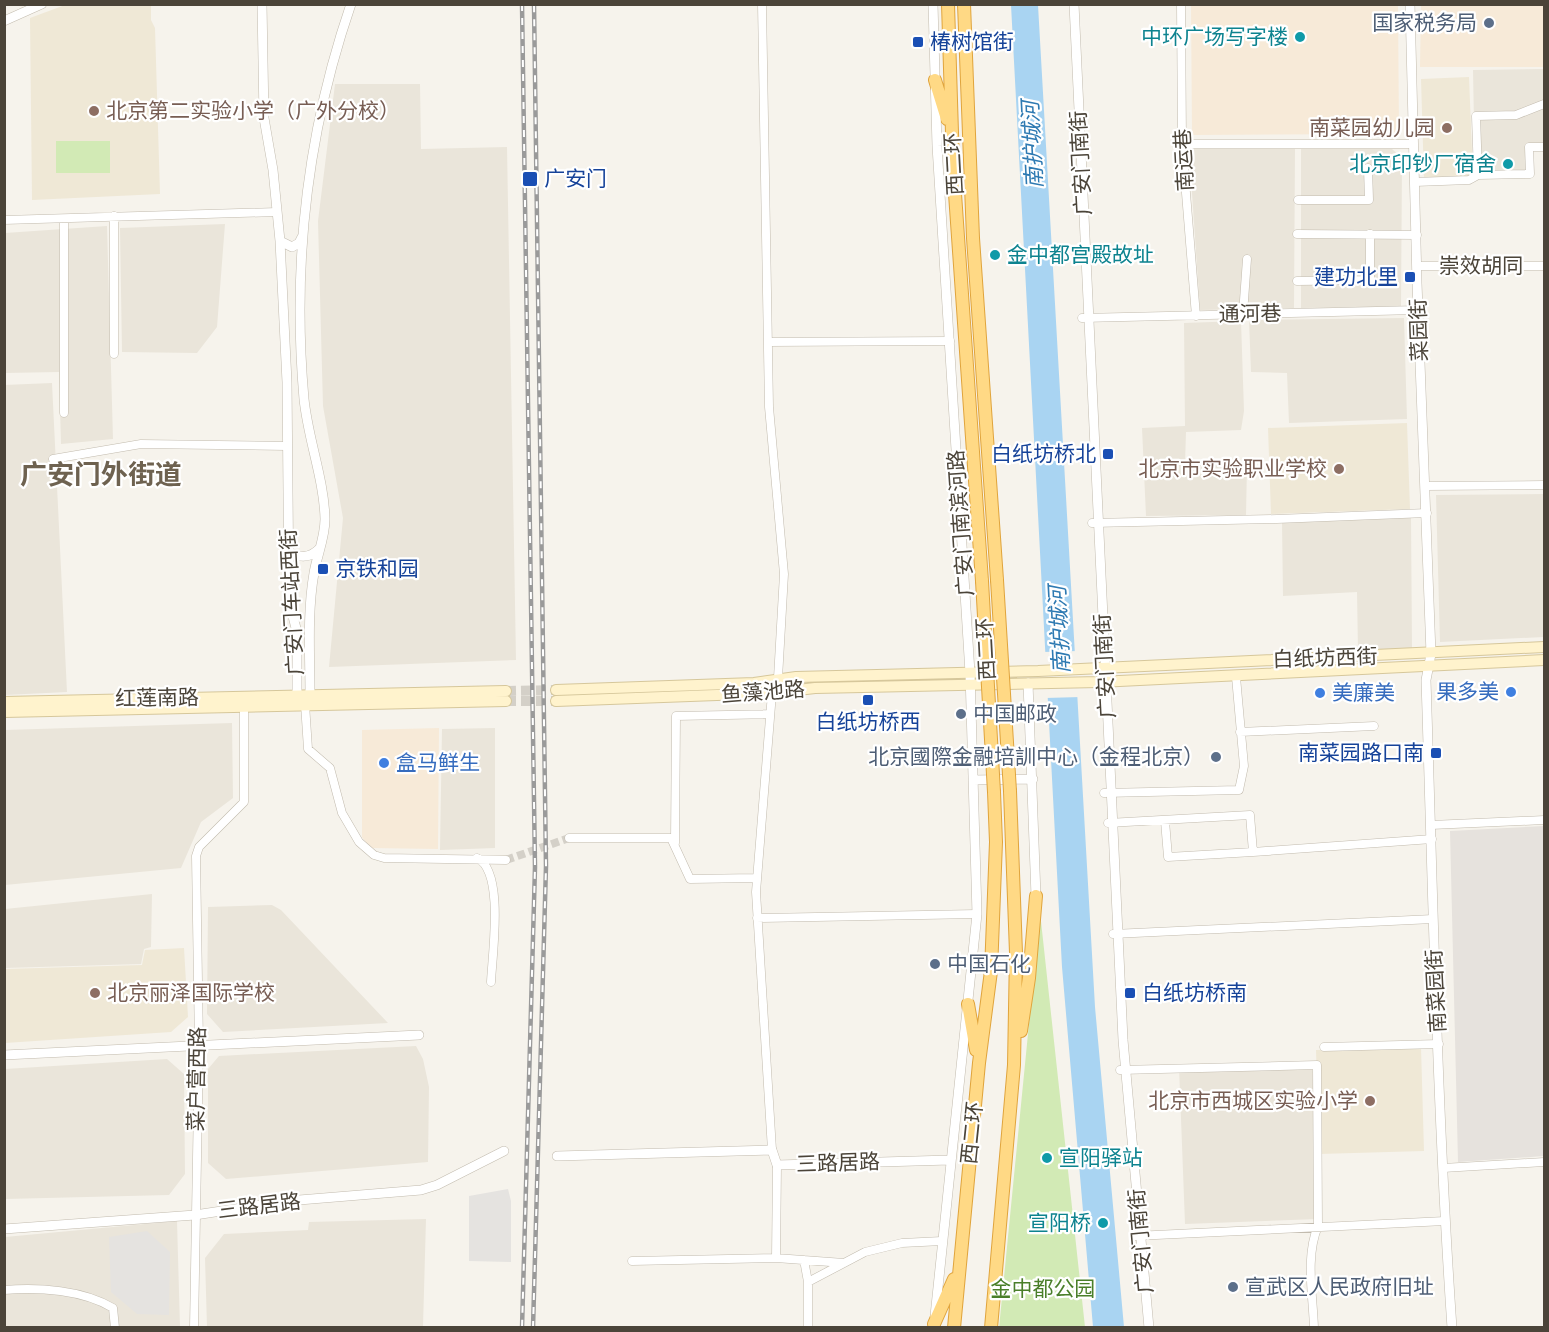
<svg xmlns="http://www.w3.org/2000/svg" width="1549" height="1332" viewBox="0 0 1549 1332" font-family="'Source Sans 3','Noto Sans SC',sans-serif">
	<rect width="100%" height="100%" fill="#f6f3ec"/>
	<path fill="#eae5da" d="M1544,69V150H1533V176L1475,177L1473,70Z
		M335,84H420L421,149L507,147L516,660L329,667L343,518L323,406L318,221Z
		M1189,149H1295L1294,308L1200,310Z
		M1301,149H1392L1399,155L1402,161L1401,307L1301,308Z
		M225,224L217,327L197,353L122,352L120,228Z
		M107,226L113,439L61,444L59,372L5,373V233Z
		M1404,318L1407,419L1289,423L1287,373L1251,372L1249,320Z
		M1241,321L1244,411L1241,430L1186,432L1185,464L1247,466L1246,515L1146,516L1142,428L1185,426L1184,323Z
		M52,383L67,692L5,695L4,385Z
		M1544,494V637L1440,642L1436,495Z
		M1411,517L1412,650L1358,651L1357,592L1283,596L1282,522Z
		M232,723L233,798L201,822L181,868L5,885V730Z
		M495,728V848L440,850L442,729Z
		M152,894L151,947L144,949L141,964L5,968V909Z
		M272,905L281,910L388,1023L223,1032L207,1014L208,907Z
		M416,1046L423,1059L429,1087L428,1162L226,1179L208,1163V1069L219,1056Z
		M167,1059L184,1074L185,1174L169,1195L5,1199V1069Z
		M1312,1061L1318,1219L1185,1224L1179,1066Z
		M426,1219L423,1327H207L205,1258L224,1234L308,1230L309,1222Z
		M177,1221L180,1327L5,1328V1237Z"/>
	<path fill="#f7ead8" d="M1191,5H1398L1399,134L1192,135Z
		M1421,5H1544V67H1420Z
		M439,728L438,849L370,848L362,837V730Z"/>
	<path fill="#e6e2dd" d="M1544,826V1156L1458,1162L1450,831Z"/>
	<path fill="#efe8d6" d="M65,5H151V20L155,28L160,194L32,200L30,18Z
		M1469,77L1473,177L1424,179L1421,79Z
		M1407,423L1410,509L1271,514L1268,428Z
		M184,948L188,1017L171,1032L5,1043V969L142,965L145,950Z
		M1421,1047L1424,1151L1319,1154L1316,1050Z"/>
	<path fill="#d2eab5" d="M56,141H110V173H56Z
		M1040,912L1085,1327L999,1328Z"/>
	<path fill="#e5e3e0" d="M508,1189L511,1201V1262L469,1261V1196Z
		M147,1231L170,1252L169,1315L137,1314L111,1292L109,1237Z"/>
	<path fill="#a9d4f2" d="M1011,5H1038L1095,1007L1124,1327H1093L1062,967Z"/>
	<path fill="#f6f3ec" d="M1078,651L1081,697L1045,698L1043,652Z"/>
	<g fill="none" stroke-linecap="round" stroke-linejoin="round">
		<path stroke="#d4d0c8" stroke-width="8" stroke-dasharray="8 4" stroke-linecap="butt" d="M506,860L569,838"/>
		<path stroke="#d4d0c8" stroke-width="10" stroke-dasharray="10 5" stroke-linecap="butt" d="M506,691L556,690
			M506,701H556"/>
		<defs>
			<path id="minor" d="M762,4L769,407L784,574L778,678
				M1181,4L1182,144L1196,316
				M1544,104L1516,115L1476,116L1478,175L1530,174L1529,147H1544
				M1182,144H1413
				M1415,182L1469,180L1478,175
				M1298,200H1369L1368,168
				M4,220L277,212
				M1297,234L1417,235
				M1417,266H1544
				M1297,281L1370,280V234
				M1243,314L1247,259
				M1082,318L1418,310
				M768,342L950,341
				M114,354V216
				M64,413V219
				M53,459L141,444L287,446
				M1425,486L1544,485
				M1092,523L1277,519L1427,513
				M305,704L308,749L330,768L342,813L359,842L374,855L384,858L506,860
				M1240,732L1374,726
				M1104,793L1239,790L1244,766L1236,677
				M1165,821L1168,857L1253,852
				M1108,823L1250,815L1253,852L1432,839
				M1431,825L1544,820
				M569,838H671L690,879L756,878
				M675,843L676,716L770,714
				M477,858C505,871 492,956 491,982
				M757,918L977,914
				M1113,934L1433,919
				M1324,1047L1439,1044
				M1120,1070L1317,1065L1318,1226C1305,1257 1313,1295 1314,1328
				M772,1150L756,892L772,693
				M1443,1168L1544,1162
				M1135,1236L1445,1221
				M776,1258L777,1165
				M804,1260L808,1282
				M632,1261L776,1258L844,1263
				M4,1290C39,1287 83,1290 113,1308L115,1328
				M194,1328L199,1045L196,856L199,847L244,802V706
				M808,1328V1282L865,1252L902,1243L942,1241"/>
			<path id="tertiary" d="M262,4L264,118L273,170L280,241L287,382L289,601L297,632V694L305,704L310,695C310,655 307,613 314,573C317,555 325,538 325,519C324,479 308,439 304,399C292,264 307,132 351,4
				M933,4L937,146L970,673L977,914L935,1316
				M1074,4L1123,1040L1149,1328
				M1410,4L1417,283L1431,654L1426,680C1433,896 1437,1112 1452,1328
				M4,21L42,4
				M280,241L292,247L299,243L302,237
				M287,551C299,558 309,559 319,549
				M1028,683L1036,896
				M973,780L1033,779
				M4,1055L419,1035
				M557,1156L772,1150L777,1165L950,1160
				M4,1229L195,1215L287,1201L421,1190L437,1185L504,1151"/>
			<path id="secondary" d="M556,690L754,683L796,677L1038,671L1544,647
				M556,701L772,693L815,688L1099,682L1544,660
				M4,702L506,691
				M4,712L506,701"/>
			<path id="trunk" d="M948,4L953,165L982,581
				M964,4L973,238L997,580
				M935,80L947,119
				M968,1004L976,1050
				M1021,1031L1029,978L1036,896
				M934,1324L954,1279
				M954,1328L979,1063L991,971L996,842L994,792
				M991,1328L1014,1065L1016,953L1010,791"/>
		</defs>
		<use href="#minor" stroke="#c2bbae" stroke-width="9"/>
		<use href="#tertiary" stroke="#c2bbae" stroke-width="10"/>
		<use href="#secondary" stroke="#d6c79b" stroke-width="12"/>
		<use href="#trunk" stroke="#e0a43c" stroke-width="14"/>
		<use href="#minor" stroke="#fff" stroke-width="8"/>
		<use href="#tertiary" stroke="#fff" stroke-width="9"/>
		<use href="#secondary" stroke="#fff3cd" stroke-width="10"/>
		<use href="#trunk" stroke="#ffd985" stroke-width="12"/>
		<defs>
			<path id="rail" d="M522,4L535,867L522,1328
				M533,1328L546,866L534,4"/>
		</defs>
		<use href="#rail" stroke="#9a9a9a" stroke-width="4.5"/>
		<use href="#rail" stroke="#fff" stroke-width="2" stroke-dasharray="7" stroke-linecap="butt"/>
		<defs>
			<path id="trunk-bridge" d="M997,580L1010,791
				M982,581L994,792"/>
		</defs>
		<use href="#trunk-bridge" stroke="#e0a43c" stroke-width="14" stroke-linecap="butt"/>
		<use href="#trunk-bridge" stroke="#ffd985" stroke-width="12"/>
	</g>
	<g fill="#5c6f8a" stroke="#fff" stroke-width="2">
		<circle cx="1489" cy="23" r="6"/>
		<circle cx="961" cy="714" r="6"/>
		<circle cx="1216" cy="757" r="6"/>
		<circle cx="935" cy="964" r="6"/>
		<circle cx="1233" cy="1287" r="6"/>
	</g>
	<g fill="#0f9aa8" stroke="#fff" stroke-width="2">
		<circle cx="1300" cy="37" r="6"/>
		<circle cx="1508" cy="164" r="6"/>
		<circle cx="995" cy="255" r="6"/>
		<circle cx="1047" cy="1158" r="6"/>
		<circle cx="1103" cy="1223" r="6"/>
	</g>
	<g fill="#1a4fb4" stroke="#fff" stroke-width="2">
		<rect x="912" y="36" width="12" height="12" rx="3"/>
		<rect x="522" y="171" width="16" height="16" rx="3"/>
		<rect x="1404" y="271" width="12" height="12" rx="3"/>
		<rect x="1102" y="448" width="12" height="12" rx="3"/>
		<rect x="317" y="563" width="12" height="12" rx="3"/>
		<rect x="862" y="694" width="12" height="12" rx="3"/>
		<rect x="1430" y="747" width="12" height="12" rx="3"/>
		<rect x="1124" y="987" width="12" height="12" rx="3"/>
	</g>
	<g fill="#8d6e63" stroke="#fff" stroke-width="2">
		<circle cx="94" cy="111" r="6"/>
		<circle cx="1447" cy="128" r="6"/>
		<circle cx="1339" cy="469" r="6"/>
		<circle cx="95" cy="993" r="6"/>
		<circle cx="1370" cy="1101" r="6"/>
	</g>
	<g fill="#3f7fe0" stroke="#fff" stroke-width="2">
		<circle cx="1511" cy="692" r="6"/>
		<circle cx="1320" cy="693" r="6"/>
		<circle cx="384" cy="763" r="6"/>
	</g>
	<g text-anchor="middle" stroke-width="4.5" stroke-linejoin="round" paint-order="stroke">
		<g font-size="21" fill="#4e5e75" stroke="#fff" text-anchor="start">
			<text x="1477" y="30" text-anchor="end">国家税务局</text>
			<text x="973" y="721">中国邮政</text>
			<text x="1204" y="764" text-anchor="end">北京國際金融培訓中心（金程北京）</text>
			<text x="947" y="971">中国石化</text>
			<text x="1245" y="1294">宣武区人民政府旧址</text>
		</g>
		<g font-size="21" fill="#0d838f" stroke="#fff" text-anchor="end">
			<text x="1288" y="44">中环广场写字楼</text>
			<text x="1496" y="171">北京印钞厂宿舍</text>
			<text x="1007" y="262" text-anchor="start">金中都宫殿故址</text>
			<text x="1059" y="1165" text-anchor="start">宣阳驿站</text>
			<text x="1091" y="1230">宣阳桥</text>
		</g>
		<g font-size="21" fill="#164399" stroke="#fff" text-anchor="start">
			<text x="930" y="49">椿树馆街</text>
			<text x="544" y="186">广安门</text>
			<text x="1398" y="284" text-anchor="end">建功北里</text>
			<text x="1096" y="461" text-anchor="end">白纸坊桥北</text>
			<text x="335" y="576">京铁和园</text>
			<text x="868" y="729" text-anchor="middle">白纸坊桥西</text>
			<text x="1424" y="760" text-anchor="end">南菜园路口南</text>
			<text x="1142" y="1000">白纸坊桥南</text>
		</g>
		<g font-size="21" fill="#785e54" stroke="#fff" text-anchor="end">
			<text x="106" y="118" text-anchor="start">北京第二实验小学（广外分校）</text>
			<text x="1435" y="135">南菜园幼儿园</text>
			<text x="1327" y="476">北京市实验职业学校</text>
			<text x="107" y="1000" text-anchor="start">北京丽泽国际学校</text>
			<text x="1358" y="1108">北京市西城区实验小学</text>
		</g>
		<g font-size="21" fill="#4b4439" stroke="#fff">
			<text transform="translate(1184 160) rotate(-93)" y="7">南运巷</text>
			<text transform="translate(1081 163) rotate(-93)" y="7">广安门南街</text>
			<text transform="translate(954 164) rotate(-93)" y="7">西二环</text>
			<text x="1481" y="273">崇效胡同</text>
			<text transform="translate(1250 314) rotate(-1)" y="7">通河巷</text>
			<text transform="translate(1419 330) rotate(-92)" y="7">菜园街</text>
			<text transform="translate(961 523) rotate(-94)" y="7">广安门南滨河路</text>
			<text transform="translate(292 602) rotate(-93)" y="7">广安门车站西街</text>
			<text transform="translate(986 649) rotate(-93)" y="7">西二环</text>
			<text transform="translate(1325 658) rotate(-2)" y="7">白纸坊西街</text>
			<text transform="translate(1105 666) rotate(-93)" y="7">广安门南街</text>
			<text transform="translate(763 692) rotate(-4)" y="7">鱼藻池路</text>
			<text transform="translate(157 698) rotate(-1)" y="7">红莲南路</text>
			<text transform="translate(1436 991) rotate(-93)" y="7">南菜园街</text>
			<text transform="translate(197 1079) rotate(-89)" y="7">菜户营西路</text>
			<text transform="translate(972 1133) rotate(-84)" y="7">西二环</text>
			<text transform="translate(838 1163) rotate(-2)" y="7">三路居路</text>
			<text transform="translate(259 1206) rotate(-7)" y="7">三路居路</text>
			<text transform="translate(1141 1241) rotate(-95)" y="7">广安门南街</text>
		</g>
		<g font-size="21" fill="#366cbe" stroke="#fff" text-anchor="start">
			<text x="1499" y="699" text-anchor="end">果多美</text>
			<text x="1332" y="700">美廉美</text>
			<text x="396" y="770">盒马鲜生</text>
		</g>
		<g font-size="21" fill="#4a7f2a" stroke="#fff">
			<text x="1043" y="1296">金中都公园</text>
		</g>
		<g font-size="22" font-style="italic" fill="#2e7ab2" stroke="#fff">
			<text transform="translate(1032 145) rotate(-93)" y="8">南护城河</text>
			<text transform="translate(1059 630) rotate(-93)" y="8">南护城河</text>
		</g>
		<g font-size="27" font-weight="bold" fill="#6e6250" stroke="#fff">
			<text x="101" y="484">广安门外街道</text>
		</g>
	</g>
	<rect width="1549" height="1332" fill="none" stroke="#4b4439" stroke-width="12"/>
</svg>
